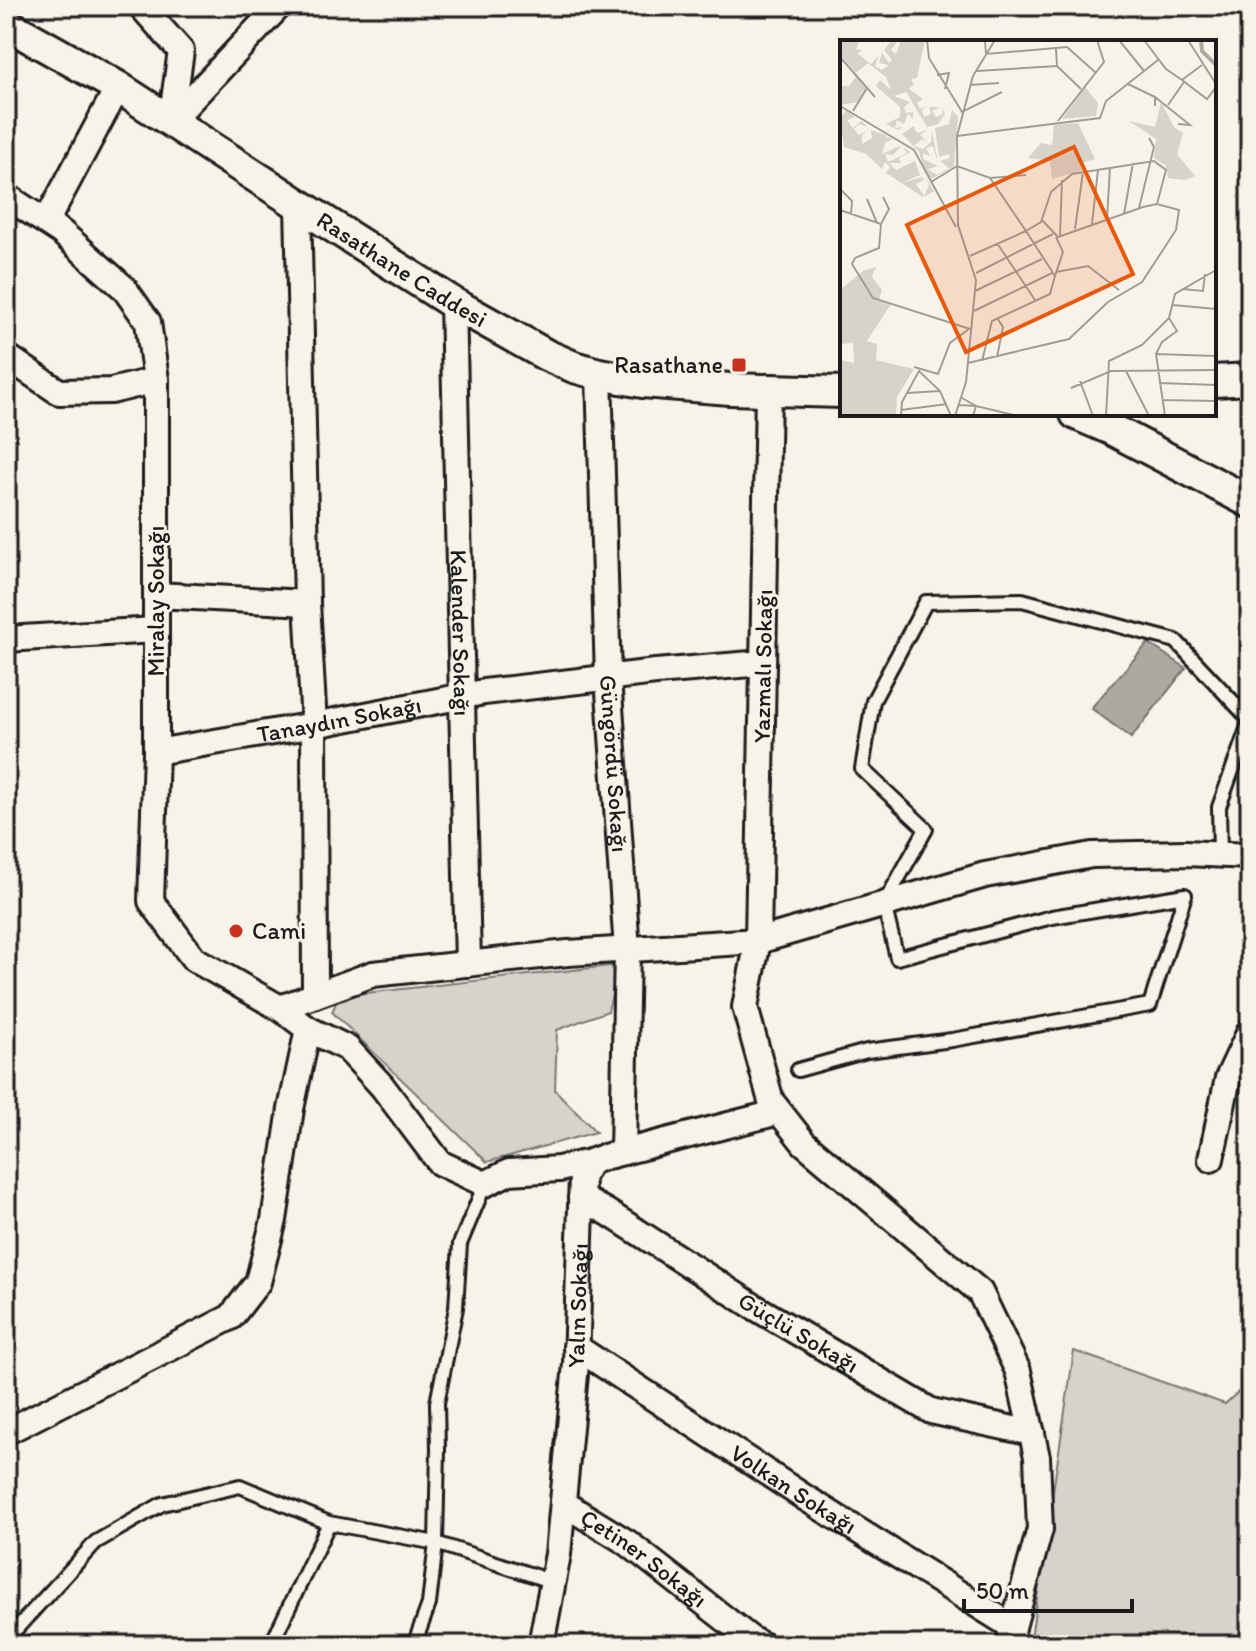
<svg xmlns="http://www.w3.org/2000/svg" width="1256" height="1651" viewBox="0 0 1256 1651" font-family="Itim,sans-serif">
	<rect width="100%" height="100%" fill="#f7f3e8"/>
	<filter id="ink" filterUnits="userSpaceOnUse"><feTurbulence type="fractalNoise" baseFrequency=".0125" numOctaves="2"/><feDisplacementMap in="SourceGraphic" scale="16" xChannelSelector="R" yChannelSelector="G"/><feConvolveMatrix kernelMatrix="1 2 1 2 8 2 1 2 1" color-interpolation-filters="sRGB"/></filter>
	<g filter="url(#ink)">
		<path fill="#d7d3cb" stroke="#7a7874" stroke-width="2" d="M619,965L608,1011L557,1030L555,1090L596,1132L487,1162L332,1012L339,996Z
			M1074,1351L1225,1404L1250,1381V1645H1063L1031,1638Z"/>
		<path fill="#aca9a2" stroke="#72716c" stroke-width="2" d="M1148,643L1186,668L1131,738L1091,708Z"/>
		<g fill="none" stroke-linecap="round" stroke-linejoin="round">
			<defs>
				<path id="service" d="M1220,855L1219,807L1250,721
					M798,1070L867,1051L952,1040L1150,1005L1185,895L1052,917L897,958L884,904L926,829L862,769L873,701L926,602L1022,600L1176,641L1250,720
					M6,1640L96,1542L162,1504L240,1486L329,1523L436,1543L553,1582
					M271,1645L329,1523
					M414,1645L429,1604L436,1543L438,1449L437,1403L456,1308L460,1244L485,1184"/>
				<g id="minor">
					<path d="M141,6L181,51L171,121"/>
					<path d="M171,121L279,6"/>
					<path d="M6,196L61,232L124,288L148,322L156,380V752L151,901L194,959L280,1008"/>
					<path d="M298,204L307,603L314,725L315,995"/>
					<path d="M46,222L118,87"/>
					<path id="s1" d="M453,303L468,964"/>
					<path d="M6,356L59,392L111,391L156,380"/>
					<path id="s2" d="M599,374L608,678L627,950L623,1152"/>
					<path d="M768,391L758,941L985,875L1092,855L1185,853L1250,856"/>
					<path d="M156,595L307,603"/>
					<path d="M6,639L156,630"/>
					<path id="s3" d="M156,752L314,725L484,692L656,672L763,663"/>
					<path d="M1211,1159L1228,1078L1250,1031"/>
					<path d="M590,1162L559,1169L509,1172L485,1184L440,1163L382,1086L347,1048L308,1029L280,1008L373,974L568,953L758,941L745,1007L771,1101L804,1143L980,1292L1018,1371L1037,1457L1040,1529L1008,1645"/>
					<path id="s4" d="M581,1198L607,1212L753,1306L931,1411L1032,1433"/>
					<path id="s5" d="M576,1347L804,1497L1013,1627"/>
					<path d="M6,1432L231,1317L258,1282L274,1220L291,1109L308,1029"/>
					<path id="s6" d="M563,1503L628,1543L752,1640L762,1645"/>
					<path id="s7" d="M541,1645L558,1554L576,1364L582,1176L590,1162L604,1157L779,1112"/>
				</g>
				<g id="tertiary">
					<path id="s8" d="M6,24L118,87L298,204L453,303L546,355L574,367L599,374L643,382L730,389L842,392"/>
					<path d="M1214,381L1250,379"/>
					<path d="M1076,414L1111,429L1250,502"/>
				</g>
			</defs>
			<use href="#service" stroke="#1c1c1c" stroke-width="18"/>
			<use href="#minor" stroke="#1c1c1c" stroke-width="30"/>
			<use href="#tertiary" stroke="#1c1c1c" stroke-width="36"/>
			<use href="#service" stroke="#f7f3e8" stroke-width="12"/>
			<use href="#minor" stroke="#f7f3e8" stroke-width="24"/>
			<use href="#tertiary" stroke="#f7f3e8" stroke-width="30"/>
		</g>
	</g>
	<g fill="#c8321e" stroke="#f7f3e8" stroke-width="3">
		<rect x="731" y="357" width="16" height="16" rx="4"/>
		<circle cx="236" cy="931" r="8"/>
	</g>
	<g text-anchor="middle" stroke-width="6" stroke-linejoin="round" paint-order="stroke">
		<g font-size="24" fill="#1c1c1c" stroke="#f7f3e8">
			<text dy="8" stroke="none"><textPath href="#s8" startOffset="466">Rasathane Caddesi</textPath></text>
			<text transform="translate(156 601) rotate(-90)" y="8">Miralay Sokağı</text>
			<text dy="8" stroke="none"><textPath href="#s1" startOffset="330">Kalender Sokağı</textPath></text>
			<text transform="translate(763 666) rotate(-89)" y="8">Yazmalı Sokağı</text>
			<text dy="8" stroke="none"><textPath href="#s3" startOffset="186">Tanaydın Sokağı</textPath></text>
			<text dy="8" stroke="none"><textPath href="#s2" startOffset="390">Güngördü Sokağı</textPath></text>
			<text dy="8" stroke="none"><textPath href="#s7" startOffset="342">Yalın Sokağı</textPath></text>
			<text dy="8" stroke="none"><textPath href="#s4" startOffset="256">Güçlü Sokağı</textPath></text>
			<text dy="8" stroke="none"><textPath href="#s5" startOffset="260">Volkan Sokağı</textPath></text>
			<text dy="8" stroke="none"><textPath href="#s6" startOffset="98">Çetiner Sokağı</textPath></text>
		</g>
		<g font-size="24" fill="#1c1c1c" stroke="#f7f3e8" text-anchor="end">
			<text x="723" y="373">Rasathane</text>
			<text x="252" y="939" text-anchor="start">Cami</text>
		</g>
	</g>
	<g transform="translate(840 40)">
		<rect width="376" height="376" fill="#f7f3e8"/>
		<path d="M0,0H20L16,9L23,11L17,13L31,24L39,16L35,26L42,30L49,25L39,23L42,13L49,23L52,20L44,10L52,0L57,2L51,10L56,14L61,0H85L77,38L71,39L74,44L69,49L83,59L77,63L80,69L87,66L82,70L84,77L91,74L89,67H99L92,71L96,77L103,74L102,67L105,74L98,84L87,87L66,52L54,56L70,62L64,67L66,73L73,72V79L68,74L64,84L57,80L55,88L63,87L58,90L46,84L60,77V67L36,46L40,40L51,50L46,37L28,23L16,33L0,15ZM16,37L26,48L19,62L0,65V46H9ZM245,47L258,63L256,76L222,79ZM321,62L334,87L343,93L337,114L355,136L345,140L328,138L326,126L314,118L316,99L289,81L315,87ZM7,70L15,77L7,80L13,88L21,81L28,87L19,84L14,89L19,95L30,89L22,95V104L32,98L31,90L46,95L47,101V97L53,99L45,103L42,114L62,105L53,115L45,114L48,122L67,113L63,107L70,112L59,118L61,123H49L56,130L75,121L80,135L62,143L82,137L84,140L76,144L84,156L89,145L85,136L94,151L83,157L46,133L50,127L45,122L42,129L26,114L4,107L0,77ZM112,70L118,77L114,126L92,139L84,130L79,112L62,94L80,82L74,86L77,93L88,90L80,95L89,103L82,99L74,106L83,109L91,102L92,91L98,123L93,106L86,108L90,116L83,113V119L98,126L88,129L97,135L109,128L100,121L110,118L109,114L99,117L95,88L109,84ZM238,83L255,119L242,123L243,130L212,139L210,121L188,118L201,103L212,105L214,85ZM36,227L32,237L42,250L39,260L51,264L27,301L37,304L36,320L74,329L57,357L56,376H0V320L14,323L13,303L0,304V250L23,231Z" fill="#d7d3cb"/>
		<path fill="none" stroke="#aca9a2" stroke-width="4" d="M361,0L362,11L376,25"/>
		<path fill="none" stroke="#9f9d96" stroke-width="2" d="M87,0L89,18L122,72L162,52M145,0L146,14L227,7L256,33M279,0L304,31M304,0L326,29L342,40M348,0L376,44M0,17L35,57M362,25L342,40L367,59L376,47M217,26L241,49M137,31L217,26L216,9M97,35L109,33L105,49M288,44L315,57M130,45L159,43M328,65L344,42M0,66L74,110L116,187M315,66V57L350,85L338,84M13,71L27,48M218,81L264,22L257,0M117,96L260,78L266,61L318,20M91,142L117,126L150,138L186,135M0,149L12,161L11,174M27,159L37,183M299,168L314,107L309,98M0,170L41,184L39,208L15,218L12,224L33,258L130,289M284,174L293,123M267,179L270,127M202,180L218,197L303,167L317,164L339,170L336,190L302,242L268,262M41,184L49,169L43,157M252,184L258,130M235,189L243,132M220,196L222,140M216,197L223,212L215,236L186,191L201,182L211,152L232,134L314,121L326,130L317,164M157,203L195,260M130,216L186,191L150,138M216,232L248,226L279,250M136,233L213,194M342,249L363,251L365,234M135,251L202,219M333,265L376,269M134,271L212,233M157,278L163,287L157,317M316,314L322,302L337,291L329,278M142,321L152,281L210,254L215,236M128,323L229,299L268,262M74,327L98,334L110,303L129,289M286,331L309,376M240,341L253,376M319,343L376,345M231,348L271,331L376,330M67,353L100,351M322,360L376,361M119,365L136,366L122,358M61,370L107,364M61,376L62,362L79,331L100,351L111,376M115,376L126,342L136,240L118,185L117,96L133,36L155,0M133,376L136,366L178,376M266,376L269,321L302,305L329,278L335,254L376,230M325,376L316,314L376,316M330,376H360"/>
		<path fill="#e8590c" fill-opacity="0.15" stroke="#e8590c" stroke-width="4" d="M234,107L293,234L126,312L67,185Z"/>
		<rect width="376" height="376" fill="none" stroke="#1c1c1c" stroke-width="4"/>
	</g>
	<rect width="1256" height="1651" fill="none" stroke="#f7f3e8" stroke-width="32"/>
	<rect x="16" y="16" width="1224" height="1619" fill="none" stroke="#1c1c1c" stroke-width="3" filter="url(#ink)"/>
	<path d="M964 1599v12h168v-12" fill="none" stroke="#1c1c1c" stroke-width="4"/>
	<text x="976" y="1599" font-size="24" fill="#1c1c1c" stroke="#f7f3e8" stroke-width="6" paint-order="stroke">50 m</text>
</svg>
